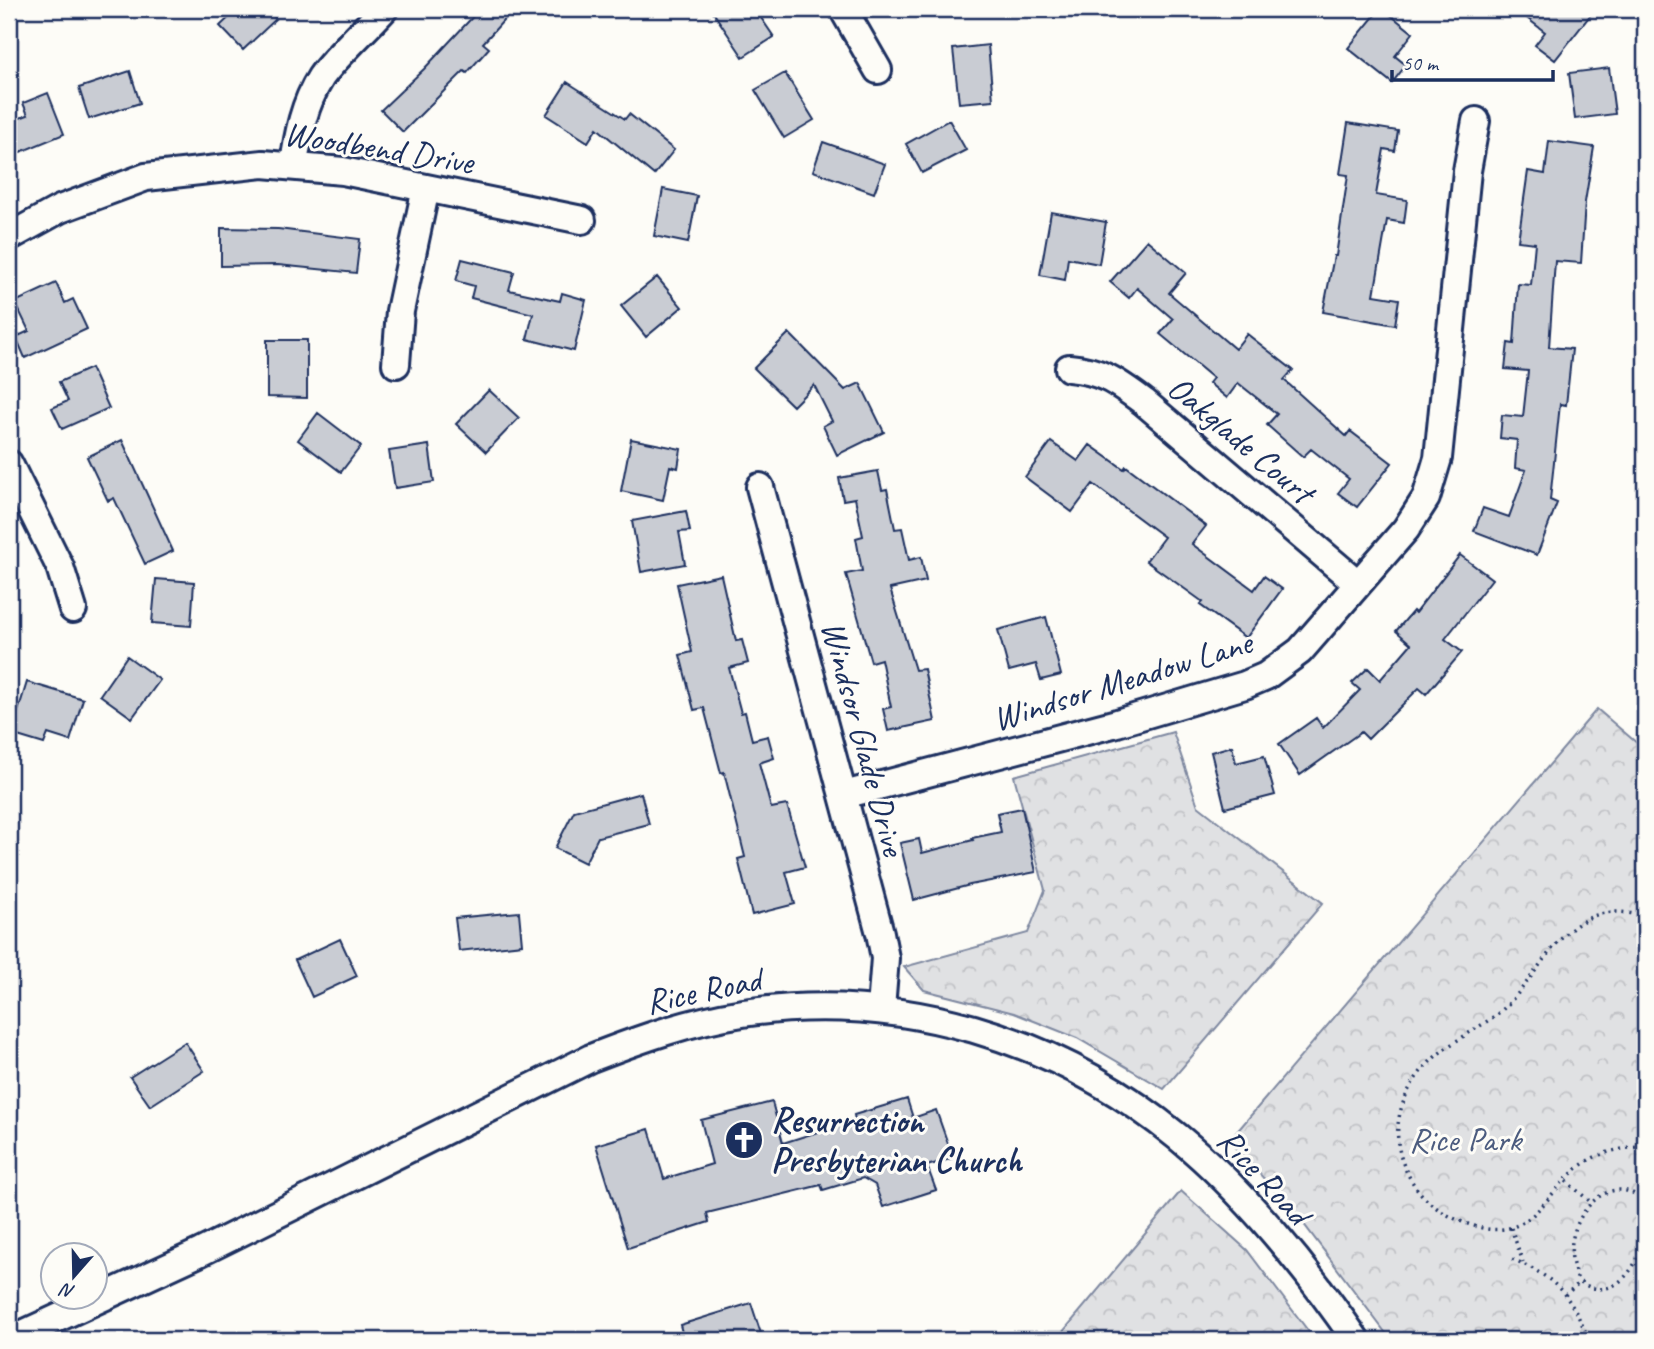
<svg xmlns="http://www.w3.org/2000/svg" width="1654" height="1349" viewBox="0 0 1654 1349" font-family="Caveat,sans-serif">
	<defs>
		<pattern id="forest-crowns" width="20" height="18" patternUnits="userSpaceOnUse" patternTransform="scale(1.75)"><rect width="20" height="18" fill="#e0e1e3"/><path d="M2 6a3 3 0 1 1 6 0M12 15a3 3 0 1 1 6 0" fill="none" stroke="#c0c1c5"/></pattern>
	</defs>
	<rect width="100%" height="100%" fill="#fdfcf7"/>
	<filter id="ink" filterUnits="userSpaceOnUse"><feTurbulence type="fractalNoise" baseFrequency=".0143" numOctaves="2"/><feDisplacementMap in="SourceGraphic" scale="14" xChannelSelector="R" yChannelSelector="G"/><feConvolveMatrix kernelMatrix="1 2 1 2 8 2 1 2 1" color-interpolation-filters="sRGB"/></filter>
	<g filter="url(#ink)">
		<path fill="url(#forest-crowns)" stroke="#7e88a0" stroke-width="2" d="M1597,709L1645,750V1340H1391L1294,1211L1229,1141Z
			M1173,732L1198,806L1323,903L1164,1089L1077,1038L1014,1013L924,990L904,967L1028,933L1045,890L1014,776Z
			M1181,1191L1247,1250L1315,1340H1056Z"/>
		<path fill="#c9ccd3" stroke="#1b2f5e" stroke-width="2" d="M238,9H266L276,19L243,50L220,26Z
			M480,9H514L483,43L489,48L467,73L464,71L403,132L381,110L424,69Z
			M711,9H755L774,37L743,57Z
			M1380,9H1383L1413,33L1395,56L1406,65L1392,83L1348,48Z
			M1515,9H1595L1555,60L1535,45L1545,32Z
			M988,45L993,100L959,103L953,49Z
			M1609,68L1615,114L1575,119L1569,73Z
			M130,71L140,103L89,119L79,88Z
			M785,73L814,120L784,138L755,90Z
			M567,82L625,119L629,114L674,150L654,175L597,128L588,142L546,115Z
			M48,93L64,134L18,153L9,130V122L28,115L23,103Z
			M949,120L966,150L922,173L906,144Z
			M1348,123L1398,131L1395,151L1384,149L1376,195L1407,200L1404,223L1387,220L1374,295L1399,299L1395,325L1323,312L1334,256H1336L1348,175L1340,174Z
			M1549,141L1594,147L1585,202L1581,263L1555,261L1549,347L1572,349L1566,405L1560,404L1550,500L1557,503L1537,555L1474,531L1483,508L1509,517L1526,470L1515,468L1517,440L1500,438L1502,415L1523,417L1528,371L1505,369L1508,343L1514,344L1518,284L1531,285L1535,243L1518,241L1528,171L1545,174Z
			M823,142L885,164L874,193L813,171Z
			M663,189L697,196L688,243L654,236Z
			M1051,212L1106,222L1099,264L1068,258L1065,280L1040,275Z
			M221,228L278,229L360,239L356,273L278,265L221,266Z
			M1147,240L1186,273L1169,293L1235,349L1247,334L1293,370L1284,380L1346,436L1350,431L1392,463L1357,507L1338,493L1349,479L1311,449L1303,457L1267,425L1277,414L1238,383L1227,398L1209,383L1213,378L1160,334L1173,319L1137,288L1129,298L1110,282Z
			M462,259L514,272L509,290L560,301L562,293L586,300L574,351L527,339L533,314L471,298L474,286L456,281Z
			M657,277L682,307L646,337L621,306Z
			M56,283L65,303L73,299L87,329L25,358L16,337L29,331L15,302Z
			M789,333L845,390L860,383L884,432L837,455L823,426L832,421L814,385L793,406L754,368Z
			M267,340H307V398L267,397Z
			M91,368L109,408L62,429L52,408L68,401L59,382Z
			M489,390L519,418L486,452L456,424Z
			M318,413L361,446L341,472L298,440Z
			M631,439L681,449L678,468L670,466L663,500L621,491Z
			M122,440L173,551L145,564L114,498L108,501L87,457Z
			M1051,442L1078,461L1090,445L1124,469L1126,466L1206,526L1192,544L1254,590L1264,576L1282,589L1246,638L1200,605L1203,602L1146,561L1164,537L1093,484L1072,512L1025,477Z
			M429,445L434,482L395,488L389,451Z
			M878,471L882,490L887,489L895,529L902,528L909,560L921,557L926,581L890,589L915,670L924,669L935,721L888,731L883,709L891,707L881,659L871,662L846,574L862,571L856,538L863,536L855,498L843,500L839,478Z
			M686,511L690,531L679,532L685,564L641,572L632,521Z
			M1460,555L1492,579L1445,639L1462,652L1426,694L1419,688L1368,739L1361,732L1300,775L1279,744L1316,718L1323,728L1360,690L1352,683L1368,668L1380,680L1411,644L1396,631L1413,611L1415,613Z
			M721,575L736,641L742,640L748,663L729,668L741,713L745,712L752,740L768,736L774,758L759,763L771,808L787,805L805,867L786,872L795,904L752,915L738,859L745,857L724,772L721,773L704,708L694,710L680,655L692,652L677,584Z
			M156,579L194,582L191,626L152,623Z
			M1046,617L1061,675L1041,680L1036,664L1009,671L998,630Z
			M127,656L160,680L132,718L100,695Z
			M27,682L83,699L70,741L48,734L44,744L11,734Z
			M1232,746L1236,763L1264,756L1275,795L1225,808L1211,752Z
			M641,793L649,824L598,837L585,863L555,848L574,811Z
			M1022,808L1036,872L970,885L914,900L900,843L919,839L922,853L973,840L972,838L1001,832L997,813Z
			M519,912L522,944L459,951L455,918Z
			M340,939L357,976L312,997L295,960Z
			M185,1042L204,1071L150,1106L130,1077Z
			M907,1099L913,1118L936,1110L953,1158L927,1166L936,1190L883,1207L875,1185L863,1178L823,1190L821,1185L707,1213L709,1222L628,1248L596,1145L649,1129L664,1179L712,1164L701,1120L772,1102L783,1143L855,1120L854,1115Z
			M751,1303L763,1340H684L680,1325Z"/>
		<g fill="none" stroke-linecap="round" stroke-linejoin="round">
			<defs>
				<path id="minor" d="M843,9L878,70
					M294,165C298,134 304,104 321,77C336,56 366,29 384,9
					M9,237L60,209L146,177L263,164L343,171L582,220
					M396,364L400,311L426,188
					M1069,368C1103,371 1117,382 1144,402L1357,583
					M9,464L60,567L73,609
					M760,487L880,933L885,958L881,1009
					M844,795L1117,723L1245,685L1266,676L1300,651L1406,529L1426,498L1438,458L1467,171L1476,121
					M10,1340L201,1252L591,1058C640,1039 690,1021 743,1013C900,990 1056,1037 1178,1137C1244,1191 1308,1270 1356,1340"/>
			</defs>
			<use href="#minor" stroke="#1b2f5e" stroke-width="32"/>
			<path stroke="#1b2f5e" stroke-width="3.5" stroke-dasharray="2 5" stroke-linecap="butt" d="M1645,917C1567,892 1548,968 1502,1010C1483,1026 1460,1037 1441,1052C1394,1089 1381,1149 1423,1196C1435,1209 1451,1218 1468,1224C1535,1248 1543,1188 1589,1160C1605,1151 1627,1147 1645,1147
				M1566,1181L1592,1203
				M1645,1210L1641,1198C1609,1174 1577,1209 1572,1242C1570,1255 1573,1268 1578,1280C1613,1308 1643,1263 1645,1230
				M1511,1228L1523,1262
				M1512,1259C1557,1278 1570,1295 1589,1340
				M1565,1295L1580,1282"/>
			<use href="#minor" stroke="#fdfcf7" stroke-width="26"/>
		</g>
	</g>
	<defs>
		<symbol id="church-disc" viewBox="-11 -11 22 22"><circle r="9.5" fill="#1b2f5e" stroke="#fdfcf7"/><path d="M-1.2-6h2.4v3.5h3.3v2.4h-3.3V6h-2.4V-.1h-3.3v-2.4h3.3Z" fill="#fff"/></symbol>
	</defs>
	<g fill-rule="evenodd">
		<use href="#church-disc" x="722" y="1118" width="44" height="44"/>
	</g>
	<g text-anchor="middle" stroke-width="6" stroke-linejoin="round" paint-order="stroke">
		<g font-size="35" fill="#1b2f5e" stroke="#fdfcf7">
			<text transform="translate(379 147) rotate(9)" y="12">Woodbend Drive</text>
			<text transform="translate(1241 439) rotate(40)" y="12">Oakglade Court</text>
			<text transform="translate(1122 680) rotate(-17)" y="12">Windsor Meadow Lane</text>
			<text transform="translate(864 738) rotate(75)" y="12">Windsor Glade Drive</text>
			<text transform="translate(703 990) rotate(-12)" y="12">Rice Road</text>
			<text transform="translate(1264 1176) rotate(47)" y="12">Rice Road</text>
		</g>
		<g font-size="35" font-weight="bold" fill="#1b2f5e" stroke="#fdfcf7" text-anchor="start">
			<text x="771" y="1132">Resurrection<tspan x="771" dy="40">Presbyterian Church</tspan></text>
		</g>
		<g font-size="35" fill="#4c5c7f" stroke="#fdfcf7">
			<text x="1465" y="1151">Rice Park</text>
		</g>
	</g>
	<rect width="1654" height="1349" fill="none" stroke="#fdfcf7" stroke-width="35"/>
	<rect x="18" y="18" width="1619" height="1314" fill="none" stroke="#1b2f5e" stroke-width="2.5" filter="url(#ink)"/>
	<g transform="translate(74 1276) rotate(200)"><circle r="33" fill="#fdfcf7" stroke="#a3aaba" stroke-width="2"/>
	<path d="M0-5L12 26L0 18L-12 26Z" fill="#1b2f5e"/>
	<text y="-10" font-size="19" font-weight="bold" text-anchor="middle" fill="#1b2f5e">N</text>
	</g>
	<path d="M1392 70v10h161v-10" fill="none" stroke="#1b2f5e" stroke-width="3.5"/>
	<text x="1402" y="70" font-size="21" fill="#1b2f5e" stroke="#fdfcf7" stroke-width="5" paint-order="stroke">50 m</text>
</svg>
